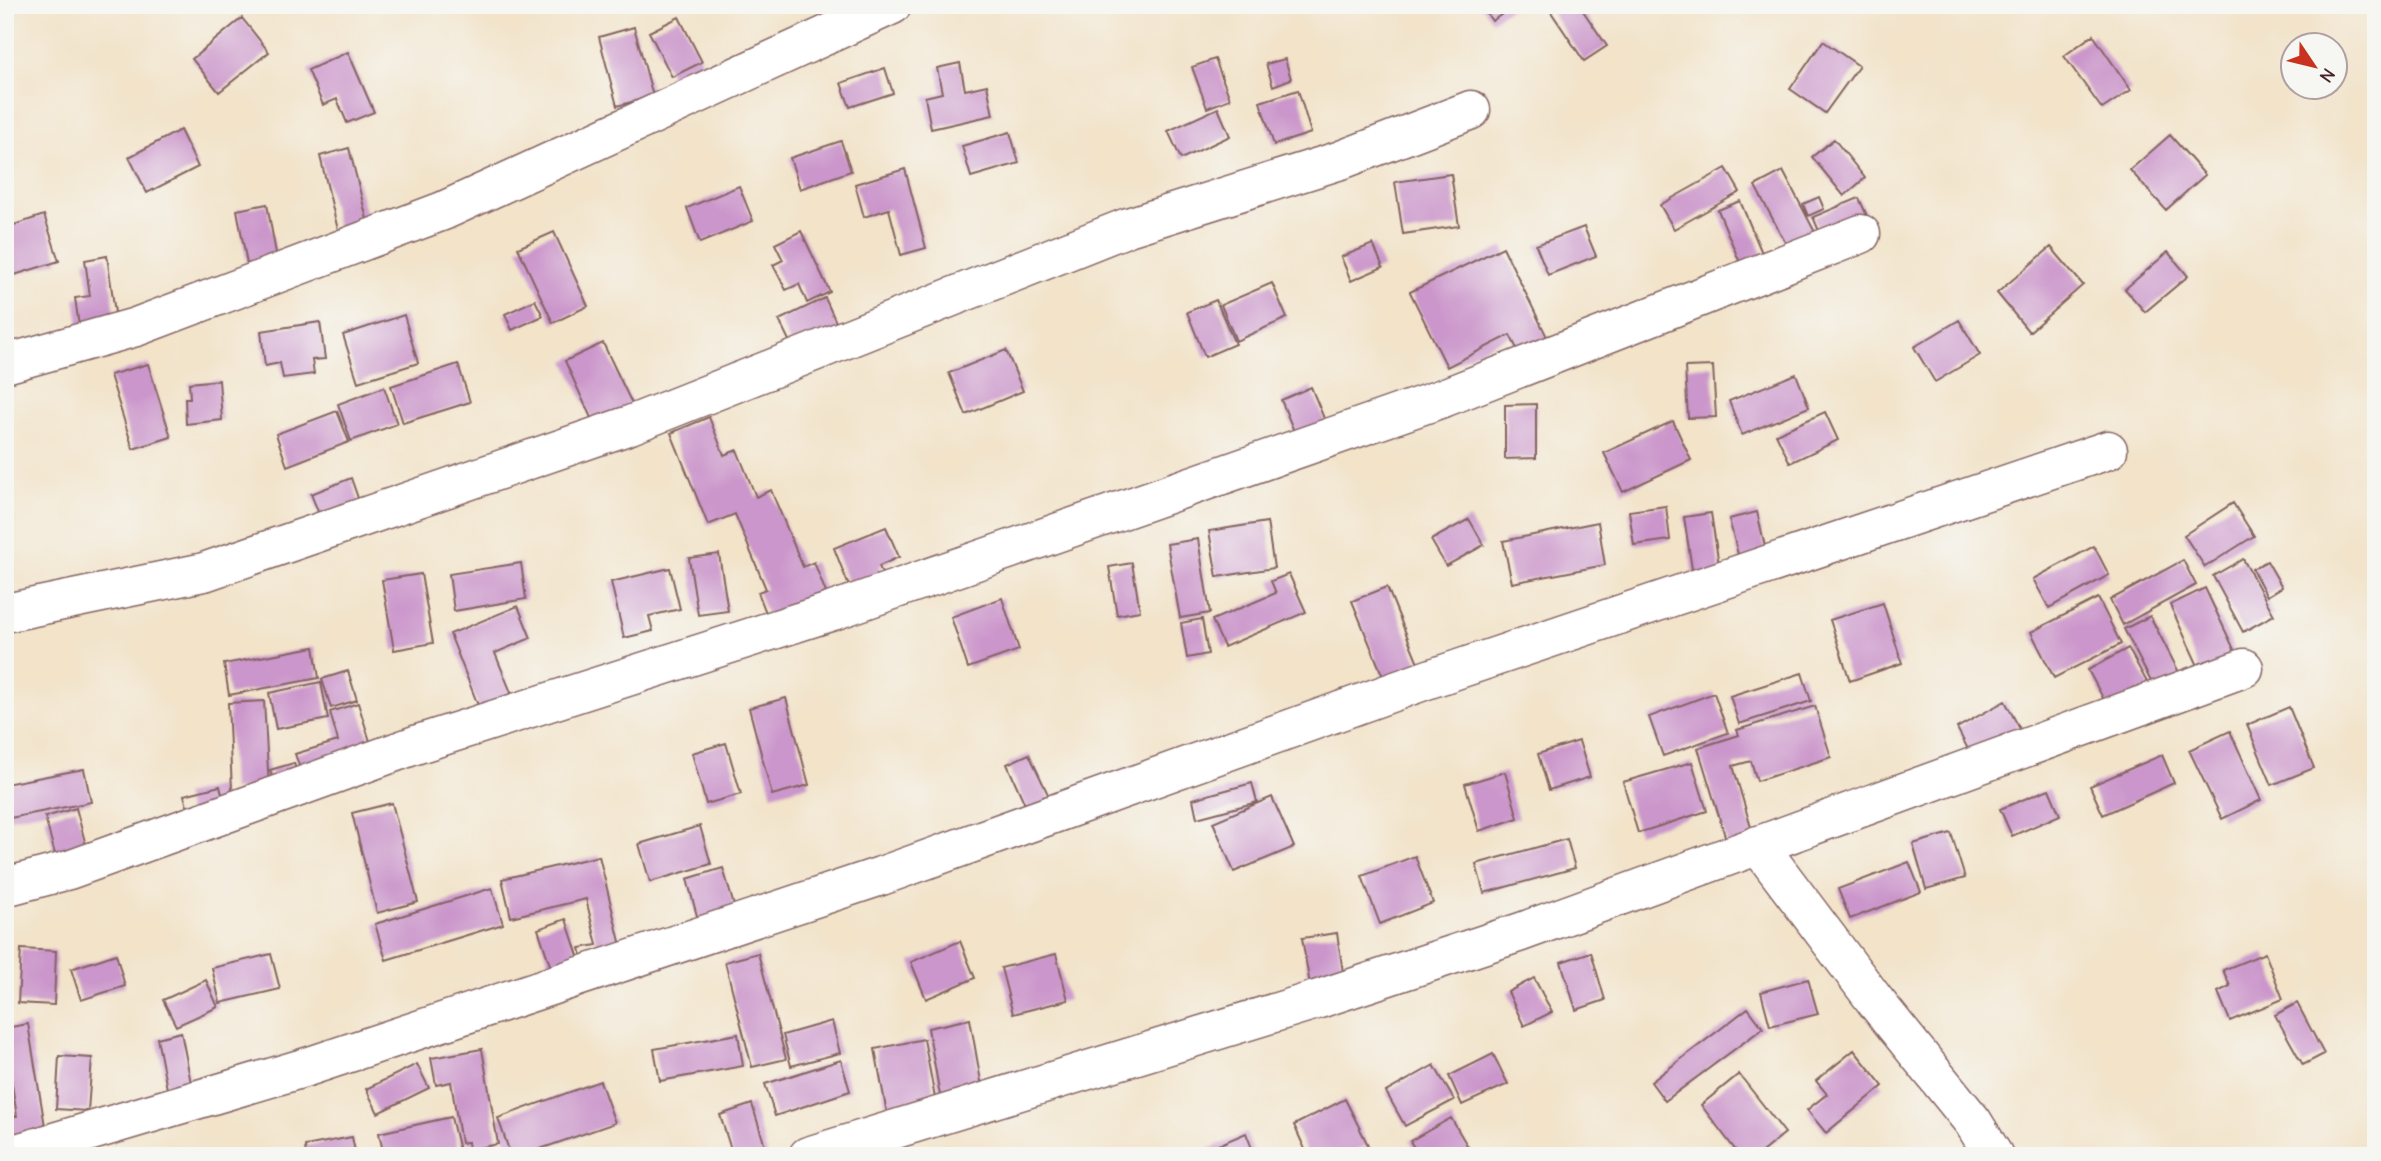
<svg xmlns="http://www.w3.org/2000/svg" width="2381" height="1161" viewBox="0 0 2381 1161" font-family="'Comic Neue',sans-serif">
	<rect width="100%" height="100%" fill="#f6f6f2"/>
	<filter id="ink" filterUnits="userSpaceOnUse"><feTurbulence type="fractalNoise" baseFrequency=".0143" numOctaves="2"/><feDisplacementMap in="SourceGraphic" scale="14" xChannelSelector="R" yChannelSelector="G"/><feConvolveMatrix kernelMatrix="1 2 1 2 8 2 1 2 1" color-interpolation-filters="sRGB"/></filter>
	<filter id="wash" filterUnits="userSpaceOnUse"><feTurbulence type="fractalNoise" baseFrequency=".00686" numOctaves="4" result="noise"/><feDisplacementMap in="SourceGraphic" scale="28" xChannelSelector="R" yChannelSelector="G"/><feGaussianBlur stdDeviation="1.57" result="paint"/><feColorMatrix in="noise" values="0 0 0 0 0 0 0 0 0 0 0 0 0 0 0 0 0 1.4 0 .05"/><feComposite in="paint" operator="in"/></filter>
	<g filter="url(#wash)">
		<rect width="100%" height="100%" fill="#f2e3c9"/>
		<g id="blocks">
			<path fill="#cb96cb" d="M1481,5H1515L1492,21Z
				M1561,5H1579L1607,46L1584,61L1551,12Z
				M679,17L702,62L672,77L649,32Z
				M242,18L269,52L219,92L192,59Z
				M634,27L653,96L617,106L599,37Z
				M2093,35L2131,90L2102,109L2064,56Z
				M1823,41L1859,66L1825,113L1790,89Z
				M348,52L374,112L347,123L337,99L323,105L308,70Z
				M1215,59L1230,99L1207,108L1192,67Z
				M1285,59L1291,79L1273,86L1266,64Z
				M960,63L965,90L987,85L993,115L931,129L925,97L942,93L937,68Z
				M885,68L893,93L850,107L841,83Z
				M1298,90L1311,133L1274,145L1260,102Z
				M1218,108L1230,136L1181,159L1168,131Z
				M180,130L198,167L147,193L129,157Z
				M1010,132L1019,163L971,177L962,146Z
				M2170,135L2205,175L2166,210L2130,170Z
				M1834,139L1865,178L1844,196L1812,157Z
				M841,141L851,171L800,189L790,158Z
				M349,148L369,227L339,234L320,156Z
				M1726,168L1740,192L1674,229L1660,205Z
				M905,169L926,248L901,255L889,209L864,217L855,184Z
				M1783,171L1818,238L1791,253L1755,186Z
				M1451,174L1459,226L1403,234L1395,182Z
				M739,186L753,221L700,243L687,208Z
				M1819,197L1824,209L1808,216L1803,204Z
				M1859,198L1868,218L1822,238L1813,217Z
				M1740,201L1765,260L1743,270L1718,210Z
				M267,204L277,259L247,264L237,210Z
				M44,215L59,261L5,278V228Z
				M1584,227L1596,256L1548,275L1536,245Z
				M801,231L830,292L807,303L799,284L786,290L773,265L783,260L775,244Z
				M554,232L588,306L553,323L518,248Z
				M1373,244L1383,267L1351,281L1341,257Z
				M1503,247L1550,343L1521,357L1510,335L1447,367L1410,292Z
				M2051,247L2083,285L2029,332L1997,293Z
				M2168,252L2188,276L2145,312L2125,289Z
				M107,256L116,320L79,326L75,298L90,296L85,260Z
				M1272,283L1287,318L1236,341L1221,305Z
				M825,298L840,331L795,353L779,320Z
				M535,300L543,316L512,330L505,314Z
				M1216,300L1235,344L1205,357L1187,312Z
				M404,315L418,363L358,382L343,335Z
				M1959,320L1980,355L1935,382L1914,347Z
				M320,322L325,359L312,360L314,374L283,378L280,363L265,366L261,331Z
				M603,343L635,410L596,429L565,361Z
				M1006,350L1023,391L966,415L949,373Z
				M148,364L171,437L133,449L110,375Z
				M458,364L470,402L403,423L391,386Z
				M1713,366L1716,417L1688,418L1685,367Z
				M1796,374L1809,407L1742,435L1729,401Z
				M219,380L222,420L186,424L185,398H190L189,383Z
				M384,387L397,424L351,441L338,404Z
				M1311,387L1328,428L1298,441L1281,400Z
				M1536,404V458L1505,459V405Z
				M337,411L349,442L287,466L276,434Z
				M1825,412L1838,440L1790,463L1776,434Z
				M709,417L724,455L737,450L756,497L771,490L803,567L814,562L826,593L768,618L758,592L766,589L735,514L708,525L671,433Z
				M1673,421L1691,460L1623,492L1604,453Z
				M351,478L360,504L321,519L311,494Z
				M2233,503L2254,536L2205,567L2184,535Z
				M1666,506L1670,540L1634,545L1629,511Z
				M1757,512L1768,559L1741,566L1729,519Z
				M1711,513L1721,578L1694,582L1684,517Z
				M1469,519L1484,545L1446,566L1431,540Z
				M1267,522L1274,568L1217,577L1209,531Z
				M1598,522L1605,565L1512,583L1503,541Z
				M886,527L899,557L879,566L885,581L852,594L834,548Z
				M1198,539L1210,613L1180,618L1167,544Z
				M2094,546L2109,575L2049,608L2033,579Z
				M719,554L728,611L698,615L689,558Z
				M2243,559L2274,615L2243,632L2213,576Z
				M2183,560L2196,585L2123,625L2110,600Z
				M2267,561L2282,587L2267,596L2252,569Z
				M521,563L526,599L454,611L449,574Z
				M1132,563L1140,611L1117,615L1109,567Z
				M670,568L680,609L649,616L653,631L624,638L611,582Z
				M421,574L433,643L394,650L382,580Z
				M1289,574L1306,612L1224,647L1212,620L1276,593L1271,581Z
				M1387,587L1423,675L1388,689L1352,601Z
				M2205,588L2241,664L2205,681L2170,605Z
				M1002,598L1019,650L968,668L951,617Z
				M2098,598L2121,644L2054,678L2031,632Z
				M1883,603L1902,663L1850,681L1830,620Z
				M518,606L531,638L495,653L516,705L483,718L450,634Z
				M2150,616L2185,684L2159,697L2124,629Z
				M1202,619L1208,654L1187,658L1181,623Z
				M314,647L319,678L229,695L224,664Z
				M2128,648L2152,691L2111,713L2088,670Z
				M348,671L357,700L331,708L322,679Z
				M1802,673L1811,701L1739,724L1730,696Z
				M321,682L328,719L276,729L269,693Z
				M1714,693L1728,733L1663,756L1649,717Z
				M786,698L809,785L772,795L749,708Z
				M264,701L269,788L232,790L228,703Z
				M2005,701L2021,731L1972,757L1957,728Z
				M358,703L374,754L303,777L295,754L338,741L330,712Z
				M1815,706L1831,757L1757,781L1751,761L1733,766L1755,841L1729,849L1698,748L1739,735L1737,730Z
				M2289,707L2314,768L2272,785L2247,725Z
				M2230,731L2261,800L2222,819L2189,750Z
				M1579,741L1590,777L1549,790L1538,754Z
				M726,743L741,794L706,804L692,753Z
				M1029,754L1054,807L1031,818L1007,764Z
				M2162,755L2174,783L2103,815L2090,786Z
				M1692,762L1707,811L1638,833L1623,782Z
				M294,763L300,784L276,791L270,770Z
				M84,769L91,802L5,819V784Z
				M1505,772L1518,818L1479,831L1465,784Z
				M1252,783L1257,802L1197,818L1193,799Z
				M220,786L226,810L190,818L184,795Z
				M2049,789L2060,815L2012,836L2000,809Z
				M1272,797L1294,847L1234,872L1213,822Z
				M392,803L418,902L377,913L352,813Z
				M76,808L88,853L57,862L45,817Z
				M700,826L711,864L650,882L639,844Z
				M1951,833L1965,878L1926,889L1913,844Z
				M1567,839L1575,868L1484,893L1476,864Z
				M599,856L624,958L585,967L580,948L597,945L586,899L511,917L502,879Z
				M1415,856L1433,903L1380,924L1362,876Z
				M1909,862L1921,892L1850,919L1838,889Z
				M723,868L737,916L700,927L687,879Z
				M492,888L503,924L386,960L375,924Z
				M566,919L583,971L555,980L538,929Z
				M1337,933L1345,985L1311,991L1302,938Z
				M960,941L975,978L926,999L911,962Z
				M21,949L56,951L54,1005L18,1003Z
				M1591,952L1605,1000L1576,1010L1561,962Z
				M758,953L786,1059L752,1067L725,962Z
				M2265,953L2283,999L2230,1021L2218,992L2230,986L2223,970Z
				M116,954L125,986L81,1000L71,969Z
				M271,954L280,989L220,1003L212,968Z
				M1056,954L1068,1000L1013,1014L1001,968Z
				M1534,978L1552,1012L1524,1026L1508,992Z
				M1808,979L1818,1014L1770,1026L1761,992Z
				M206,980L218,1007L176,1026L163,1000Z
				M2297,1003L2324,1054L2303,1065L2275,1015Z
				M1748,1008L1763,1028L1665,1101L1651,1082Z
				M970,1019L983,1093L941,1101L928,1028Z
				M832,1021L840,1053L791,1066L783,1035Z
				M28,1024L47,1138L5,1145V1118L17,1116L8,1060H5V1028Z
				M181,1032L193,1093L169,1099L157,1038Z
				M738,1034L743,1066L660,1081L654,1049Z
				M924,1039L937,1109L888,1119L875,1049Z
				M482,1049L498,1144L469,1150L468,1142L461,1143L451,1082L436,1085L431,1058Z
				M1854,1050L1883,1086L1826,1133L1807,1110L1827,1094L1816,1081Z
				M1493,1054L1508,1084L1462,1105L1449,1076Z
				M59,1056L92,1058L88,1111L56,1109Z
				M841,1060L850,1091L775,1116L765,1084Z
				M417,1064L429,1088L378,1113L366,1089Z
				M1434,1065L1454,1100L1405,1126L1386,1092Z
				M1739,1074L1785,1133L1757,1156H1740L1701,1105Z
				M600,1081L615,1123L520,1156H511L498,1118Z
				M1345,1099L1368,1145L1345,1156H1308L1294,1125Z
				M752,1104L768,1156H733L720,1115Z
				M451,1117L460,1155L384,1156L379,1133Z
				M1451,1118L1471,1152L1465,1156H1419L1410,1141Z
				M1246,1133L1255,1156H1198L1197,1154Z
				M352,1137L356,1156H306L305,1146Z"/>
		</g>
	</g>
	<g filter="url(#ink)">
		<use href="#blocks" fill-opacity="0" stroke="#856462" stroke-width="2"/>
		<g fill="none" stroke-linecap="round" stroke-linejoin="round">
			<defs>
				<path id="minor" d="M5,364L136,327L443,211L892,5
					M5,613L204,572L630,425L1128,227L1341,160L1471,110
					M1758,845L1876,1002L1973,1122L1994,1156
					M5,887L69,870L418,744L833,611L1443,398L1861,234
					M7,1156L307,1067L881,876L1429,679L2108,450
					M808,1156L1316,1000L1521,932L2244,668"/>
			</defs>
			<use href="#minor" stroke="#856462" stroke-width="41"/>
			<use href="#minor" stroke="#fff" stroke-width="38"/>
		</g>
	</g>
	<rect width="2381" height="1161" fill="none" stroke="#f6f6f2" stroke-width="28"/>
	<g transform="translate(2314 66) rotate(125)"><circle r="33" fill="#f6f6f2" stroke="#b1a0a2" stroke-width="2"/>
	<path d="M0-5L12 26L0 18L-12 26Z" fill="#c8321e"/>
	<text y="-10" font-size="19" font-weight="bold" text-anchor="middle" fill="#4a1f2b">N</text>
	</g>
</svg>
